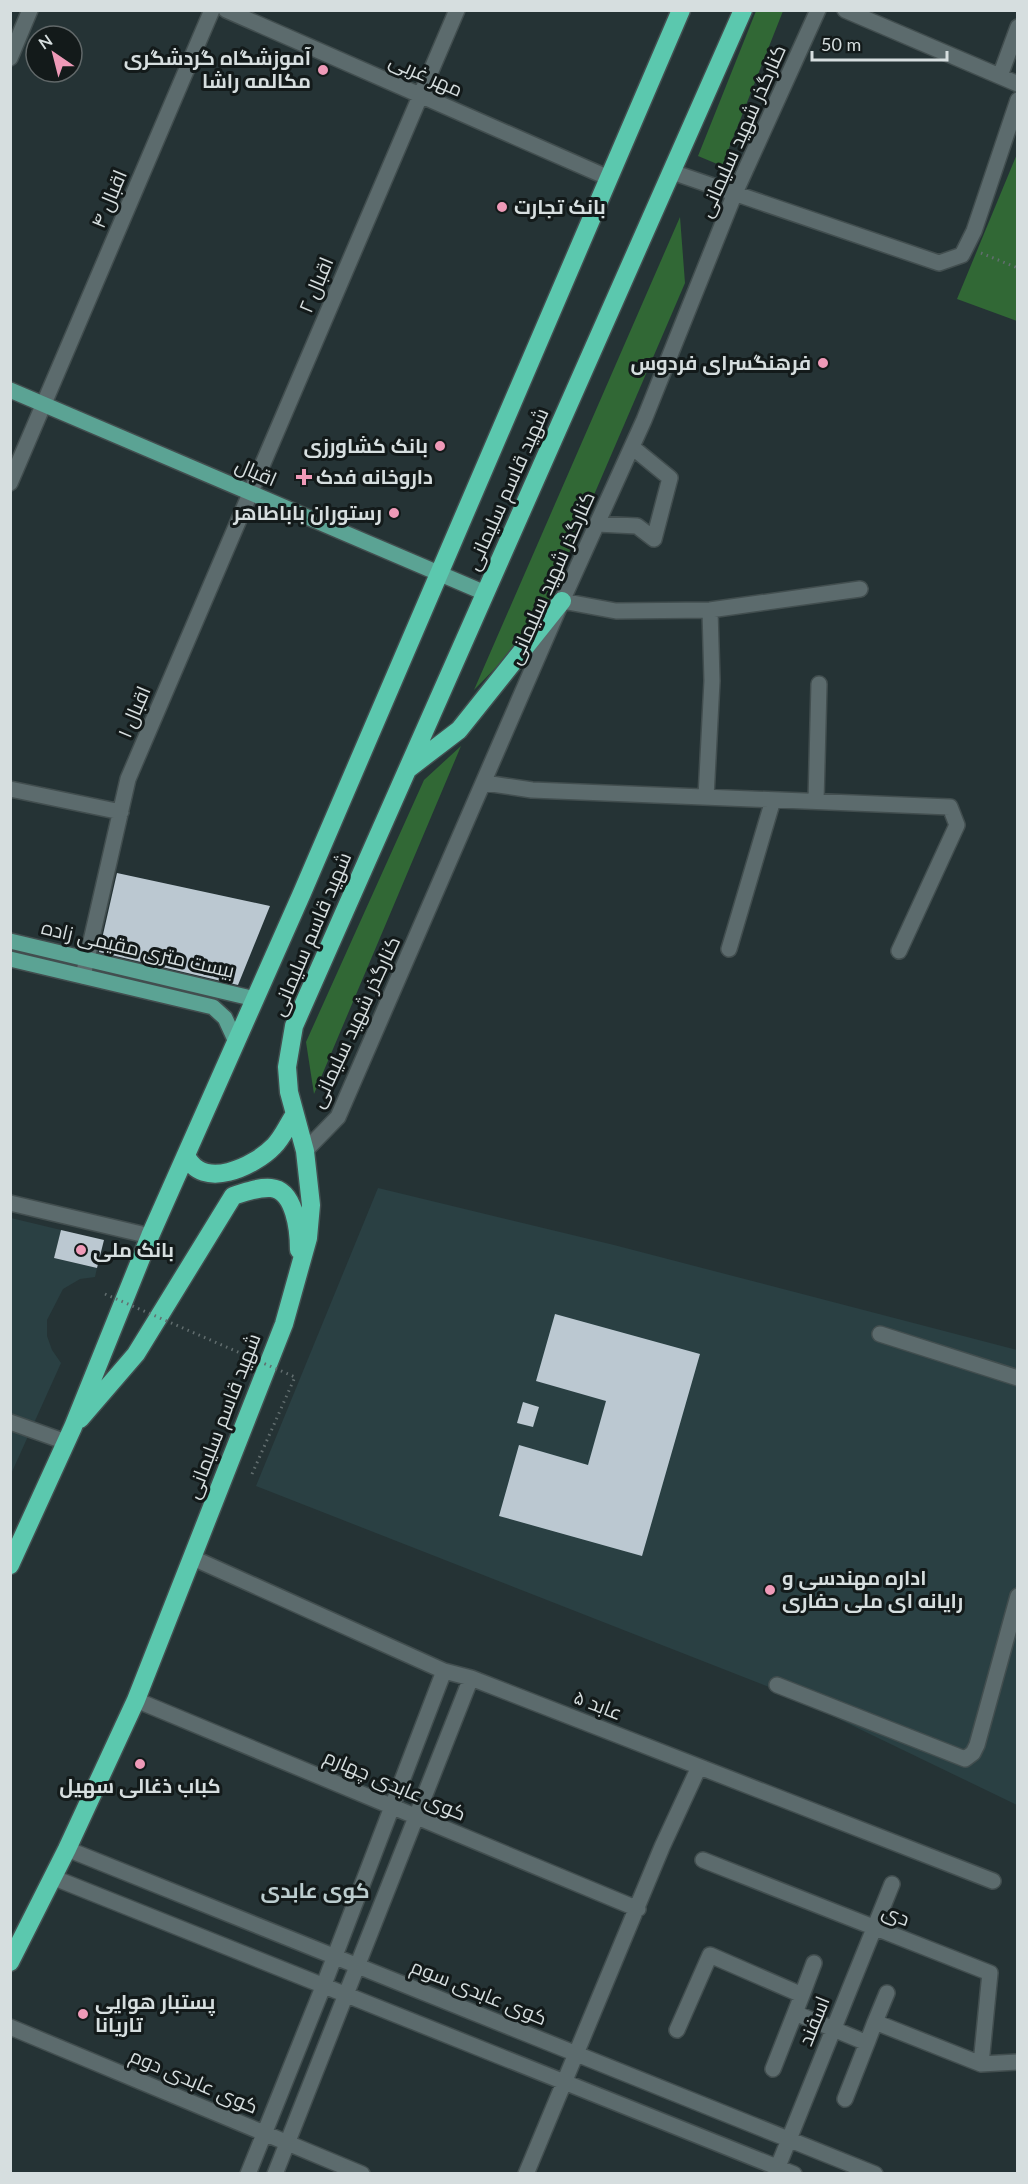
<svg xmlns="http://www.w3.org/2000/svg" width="1028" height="2184" viewBox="0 0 1028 2184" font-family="Lato,Cairo,sans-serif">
	<rect width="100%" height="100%" fill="#253335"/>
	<path fill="#2a4043" d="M378,1188L614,1245L1017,1350V1805L787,1694L256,1486Z
		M11,1218L61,1230L54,1258L97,1268L95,1277L80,1279L63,1289L47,1320V1336L52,1350L61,1363L11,1474Z"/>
	<path fill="#316835" d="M756,11H783L722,166L698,156Z
		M1017,154L1018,321H1017L957,299Z
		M680,217L685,283L539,623L474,690Z
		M461,746L314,1094L306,1042L424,780Z"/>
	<path fill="#bbc8d1" d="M117,873L270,906L238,985L99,952Z
		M61,1230L104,1240L97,1268L54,1258Z
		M555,1314L700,1354L642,1556L499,1516L519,1445L588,1465L606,1401L536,1381Z
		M523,1402L539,1407L533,1427L517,1423Z"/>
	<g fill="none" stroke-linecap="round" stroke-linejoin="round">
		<defs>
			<path id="minor" d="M226,10L609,178
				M845,10L1018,84
				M10,58L30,10
				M1000,76L1018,27
				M672,172L939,263L962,255L974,231L1018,100
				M10,483L212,10
				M597,524L637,526L654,539L670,478L632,447
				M562,601L616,611L710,610L860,589
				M485,783L532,790L950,807L957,825L899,951
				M10,789L121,812
				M706,797L712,681L710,610
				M816,801L819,684
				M729,949L773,800
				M83,976L128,779L457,10
				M305,1151L338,1117L562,601L644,420L735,193L818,10
				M10,1203L150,1236
				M880,1334L1018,1378
				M10,1422L66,1442
				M193,1558L444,1671L471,1678L993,1881
				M777,1685L965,1759L973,1753L977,1745L1018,1596
				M136,1700L638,1909
				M67,1849L875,2174
				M703,1860L990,1973L981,2064
				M52,1877L794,2174
				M802,1995L814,1963
				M875,2022L887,1993
				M10,2027L362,2174
				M677,2030L710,1955L802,1995L795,2013L867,2043L875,2022L981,2064L1018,2062
				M773,2069L795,2013
				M845,2099L867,2043
				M248,2174L323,1987L444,1671
				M275,2174L471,1678
				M526,2174L662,1847L699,1767
				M775,2174L892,1884"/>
			<path id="major" d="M10,390L485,593
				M10,941L255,999
				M10,959L213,1007L225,1018L236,1042"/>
			<path id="highway" d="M408,769L459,730L562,601
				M186,1155C202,1192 255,1166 274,1146C283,1137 288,1124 295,1114
				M80,1419L136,1354L233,1196C245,1192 258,1187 271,1188C295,1190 299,1231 299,1250
				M10,1565L73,1427L150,1236L302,893L681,10
				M10,1962L67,1849L136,1700L284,1324L308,1238L311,1205L305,1151L289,1092L287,1067L294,1026L743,10"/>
		</defs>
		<use href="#minor" stroke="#424e4f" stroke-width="18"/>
		<use href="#major" stroke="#424e4f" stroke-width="18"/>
		<use href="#highway" stroke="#424e4f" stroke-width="21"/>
		<path stroke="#626e6f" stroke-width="3" stroke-dasharray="1.5 4.5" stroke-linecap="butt" d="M981,253L1018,268
			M252,1474L295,1377"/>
		<use href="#minor" stroke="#5c6b6d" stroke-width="15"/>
		<use href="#major" stroke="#5ba394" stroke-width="15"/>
		<use href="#highway" stroke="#5bc8ae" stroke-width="18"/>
		<path stroke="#626e6f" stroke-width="3" stroke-dasharray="1.5 4.5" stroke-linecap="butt" d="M105,1294L295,1377"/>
	</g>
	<g fill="#ef9ab8" stroke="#131a1a" stroke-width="2">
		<circle cx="323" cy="70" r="6"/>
		<circle cx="502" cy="207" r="6"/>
		<circle cx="823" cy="363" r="6"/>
		<circle cx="440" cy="446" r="6"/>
		<path d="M301 468h6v6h6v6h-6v6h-6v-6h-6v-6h6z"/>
		<circle cx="394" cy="513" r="6"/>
		<circle cx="81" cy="1250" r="6"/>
		<circle cx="770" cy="1590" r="6"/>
		<circle cx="140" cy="1764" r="6"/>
		<circle cx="83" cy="2014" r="6"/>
	</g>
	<g text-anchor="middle" stroke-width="6" stroke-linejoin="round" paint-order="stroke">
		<g font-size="20" font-weight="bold" fill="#d6dedf" stroke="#131a1a" text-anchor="start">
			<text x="311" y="65" text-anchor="end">آموزشگاه گردشگری<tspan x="311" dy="23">مکالمه راشا</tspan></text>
			<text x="514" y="214">بانک تجارت</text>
			<text x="811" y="370" text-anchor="end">فرهنگسرای فردوس</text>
			<text x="428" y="453" text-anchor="end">بانک کشاورزی</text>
			<text x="316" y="484">داروخانه فدک</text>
			<text x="382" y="520" text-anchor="end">رستوران باباطاهر</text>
			<text x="93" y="1257">بانک ملی</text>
			<text x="782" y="1585">اداره مهندسی و<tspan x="782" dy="23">رایانه ای ملی حفاری</tspan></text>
			<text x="140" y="1793" text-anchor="middle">کباب ذغالی سهیل</text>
			<text x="95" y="2009">پستبار هوایی<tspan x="95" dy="23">تاریانا</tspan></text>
		</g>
		<g font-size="20" fill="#d6dedf" stroke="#131a1a">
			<text transform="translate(426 75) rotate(24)" y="7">مهر غربی</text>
			<text transform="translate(742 131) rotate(-66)" y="7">کنارگذر شهید سلیمانی</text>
			<text transform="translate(109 199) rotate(-67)" y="7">اقبال ۴</text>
			<text transform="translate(316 285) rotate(-67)" y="7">اقبال ۲</text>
			<text transform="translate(256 472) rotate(23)" y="7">اقبال</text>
			<text transform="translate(507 489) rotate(-66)" y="7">شهید قاسم سلیمانی</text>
			<text transform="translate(551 578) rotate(-66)" y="7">کنارگذر شهید سلیمانی</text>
			<text transform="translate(134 712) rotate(-67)" y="7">اقبال ۱</text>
			<text transform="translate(311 934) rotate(-67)" y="7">شهید قاسم سلیمانی</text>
			<text transform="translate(138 949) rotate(13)" y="7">بیست متری مقیمی زاده</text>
			<text transform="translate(355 1022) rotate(-65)" y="7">کنارگذر شهید سلیمانی</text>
			<text transform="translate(223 1416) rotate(-69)" y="7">شهید قاسم سلیمانی</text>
			<text transform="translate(598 1705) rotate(21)" y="7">عابد ۵</text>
			<text transform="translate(395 1785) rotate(23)" y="7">کوی عابدی چهارم</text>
			<text transform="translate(896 1915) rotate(21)" y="7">دی</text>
			<text transform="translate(479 1992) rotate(22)" y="7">کوی عابدی سوم</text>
			<text transform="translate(814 2021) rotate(-68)" y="7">اسفند</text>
			<text transform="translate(194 2081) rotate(23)" y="7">کوی عابدی دوم</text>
		</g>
		<g font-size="21" font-weight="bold" fill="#bccdcf" stroke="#131a1a">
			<text x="315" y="1898">کوی عابدی</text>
		</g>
	</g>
	<rect width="1028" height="2184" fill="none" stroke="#d6dedf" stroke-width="24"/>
	<g transform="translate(54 54) rotate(325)"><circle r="28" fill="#131a1a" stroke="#616869" stroke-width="1.5"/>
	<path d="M0-4.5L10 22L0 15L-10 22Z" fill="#ef9ab8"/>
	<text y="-9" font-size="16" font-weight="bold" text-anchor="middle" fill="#d6dedf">N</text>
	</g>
	<path d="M812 51v9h135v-9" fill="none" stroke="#d6dedf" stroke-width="3"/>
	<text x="821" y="51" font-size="18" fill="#d6dedf" stroke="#131a1a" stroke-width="4.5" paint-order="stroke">50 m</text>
</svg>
